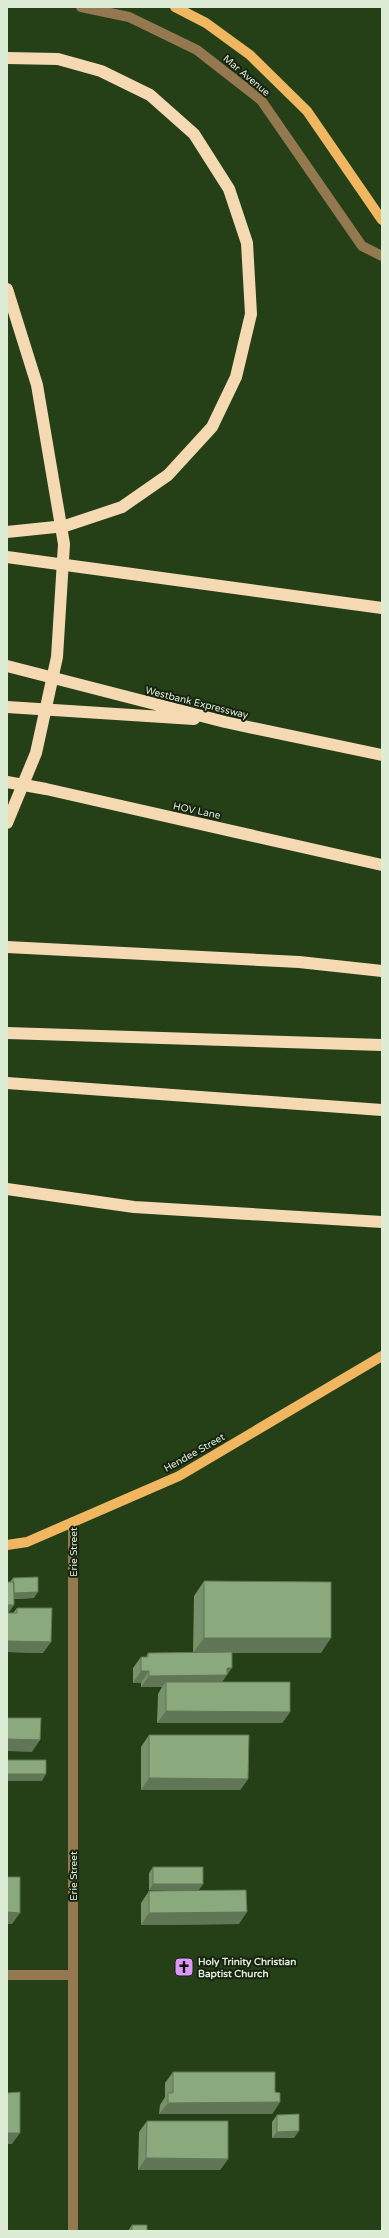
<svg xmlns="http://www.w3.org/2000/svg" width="389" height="2238" viewBox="0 0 389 2238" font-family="'Varela Round',sans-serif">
	<rect width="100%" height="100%" fill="#253f17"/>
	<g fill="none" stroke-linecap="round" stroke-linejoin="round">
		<path stroke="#947850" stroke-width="10" d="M81,7L129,17L197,50L261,100L362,246L382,256
			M7,1975H73
			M73,2231V1522"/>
		<path stroke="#f0b760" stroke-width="10" d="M175,7L206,23L250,55L307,111L382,220
			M7,1545L27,1542L179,1476L382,1356"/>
		<path stroke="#f5d9b3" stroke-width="12" d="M7,58L58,59L101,71L150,95L194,134L229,189L247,243L251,314L236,377L212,427L168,475L122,507L65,526L7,532
			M7,557L382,608
			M7,666L225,722L382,755
			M7,707L194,719
			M7,782L46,789L382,865
			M7,947L299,962L382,971
			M7,1033L382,1045
			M7,1083L382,1110
			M7,1189L134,1207L382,1222"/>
		<path stroke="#f5d9b3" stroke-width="12" d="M7,289L37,385L64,544L57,657L36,753L7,823"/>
	</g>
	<path fill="#77916b" d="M13,1578L34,1598L14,1599L8,1613H13L17,1608L43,1653L7,1652V1582H10Z
		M204,1581L321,1653H232L224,1679L222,1682L290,1712L282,1723H157L158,1694L162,1687H141V1683H133V1668L141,1657H146L148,1653H193L194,1596Z
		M149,1735L248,1779L240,1790H141V1747Z
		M153,1867L203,1884L198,1891L149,1890V1873Z
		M149,1891L239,1924L141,1925V1903Z
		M173,2072L275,2092L280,2102L272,2114H159L160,2105L165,2097V2083Z
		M277,2115L294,2138H272V2122Z
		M147,2121L228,2159L220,2170H138L139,2132Z
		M132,2225L147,2231H128Z"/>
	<path fill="#617657" d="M38,1592L34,1598L10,1599L14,1593Z
		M7,1605H14L7,1615Z
		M204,1638H331L321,1653H193Z
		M7,1641L51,1642L43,1653L7,1652Z
		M232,1668L219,1686L166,1682L162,1687H141L149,1676Z
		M141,1671H149L141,1683H133Z
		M166,1711L290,1712L282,1723H157Z
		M7,1739L40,1740L32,1752L7,1751Z
		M7,1774H46L42,1781H7Z
		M149,1778L248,1779L240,1790H141Z
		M153,1884H203L198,1891L149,1890Z
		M7,1912L20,1913L12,1924H7Z
		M247,1912L239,1924L141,1925L149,1913Z
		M280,2102L272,2114H159L168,2103Z
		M299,2131L294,2138H272L277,2132Z
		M7,2133H20L12,2144H7Z
		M146,2158L228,2159L220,2170H138Z"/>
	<path fill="#8aa97c" stroke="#617657" d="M38,1577V1592L14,1593L13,1578Z
		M204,1581L331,1582V1638H204Z
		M7,1582H14V1605H7Z
		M17,1608H52L51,1642L7,1641V1613H17Z
		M232,1652V1668H227V1675L149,1676V1671H141V1657H148V1653Z
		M166,1682H290V1712L166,1711Z
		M7,1718H41L40,1740L7,1739Z
		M149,1735H249L248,1779L149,1778Z
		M7,1760H46V1774H7Z
		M153,1867H203V1884H153Z
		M7,1877H20V1913L7,1912Z
		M246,1890L247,1912L149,1913V1891Z
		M173,2072H275V2092L280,2093V2102L168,2103V2093H173Z
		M20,2092V2133H7V2093Z
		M299,2114V2131L277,2132V2115Z
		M147,2121H228V2159L146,2158Z
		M132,2225H147V2231H132Z"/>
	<defs>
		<symbol id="church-square" viewBox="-11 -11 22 22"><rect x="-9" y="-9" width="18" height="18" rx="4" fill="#db99f5" stroke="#172211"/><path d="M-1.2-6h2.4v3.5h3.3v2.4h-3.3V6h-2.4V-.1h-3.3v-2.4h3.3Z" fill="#111"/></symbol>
	</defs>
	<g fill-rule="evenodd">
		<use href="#church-square" x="173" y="1956" width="22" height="22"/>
	</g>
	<g text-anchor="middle" stroke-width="4" stroke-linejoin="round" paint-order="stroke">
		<g font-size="10" fill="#dcecd5" stroke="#172211">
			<text transform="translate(247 75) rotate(40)" y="4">Mar Avenue</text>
			<text transform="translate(197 702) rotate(14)" y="4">Westbank Expressway</text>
			<text transform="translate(197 810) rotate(12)" y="4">HOV Lane</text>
			<text transform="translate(194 1452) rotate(-29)" y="4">Hendee Street</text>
			<text transform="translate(73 1552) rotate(-90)" y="4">Erie Street</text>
			<text transform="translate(73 1876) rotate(-90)" y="4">Erie Street</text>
		</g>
		<g font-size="10" font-weight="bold" fill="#dcecd5" stroke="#172211" text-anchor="start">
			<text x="198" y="1965">Holy Trinity Christian<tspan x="198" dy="12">Baptist Church</tspan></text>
		</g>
	</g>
	<rect width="389" height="2238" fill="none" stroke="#dcecd5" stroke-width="16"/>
</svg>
